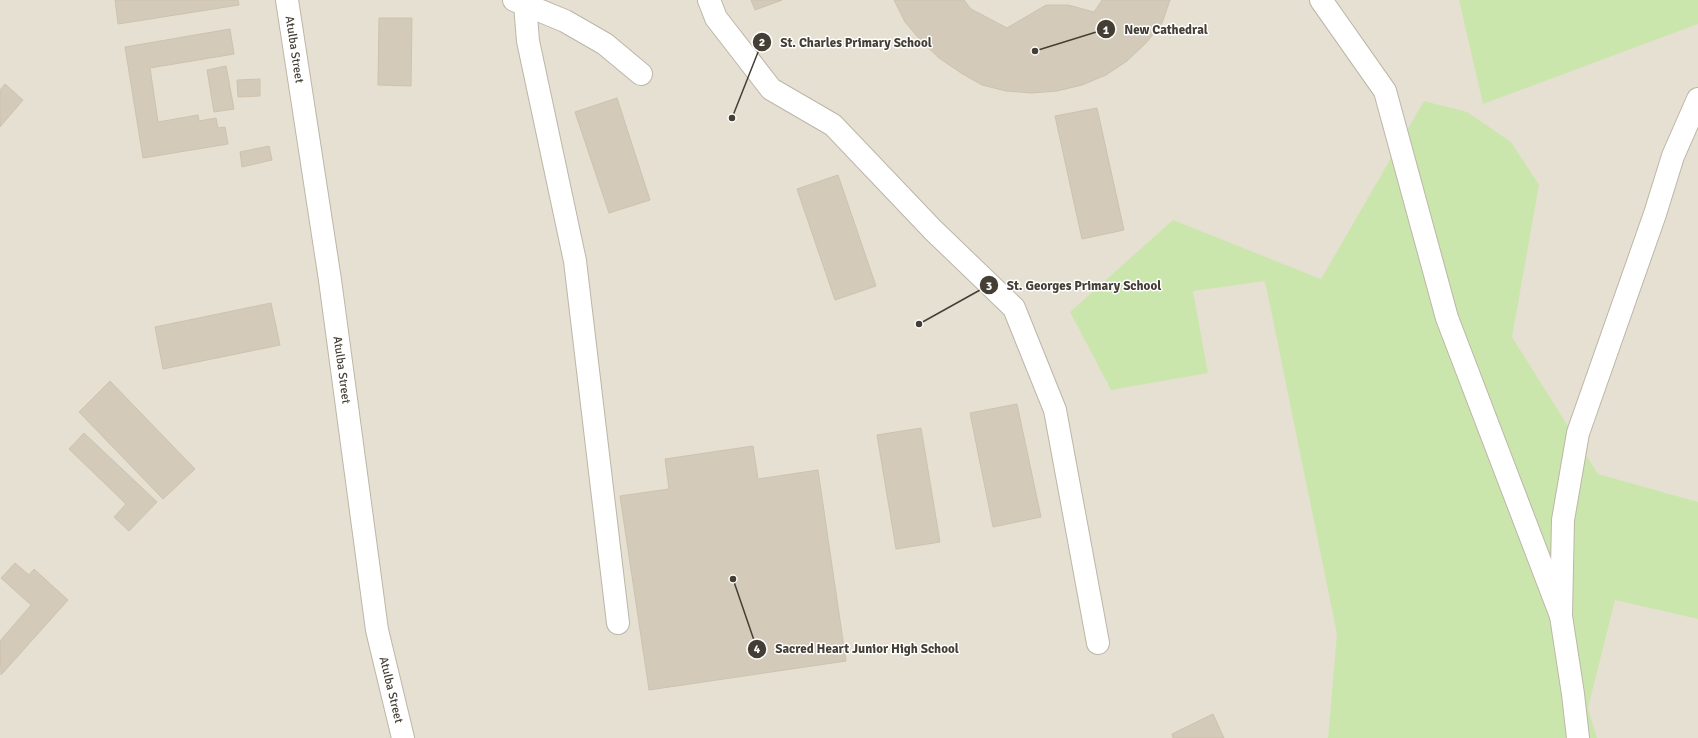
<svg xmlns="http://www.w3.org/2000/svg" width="1698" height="738" viewBox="0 0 1698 738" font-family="Signika,sans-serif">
	<rect width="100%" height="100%" fill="#f2eee4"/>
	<path fill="#e6e0d2" d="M0,0H1698V738H0Z"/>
	<path fill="#cbe6ad" d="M1459,0H1698V24L1483,104Z
		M1424,101L1467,112L1511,142L1539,185L1512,337L1598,474L1698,502V619L1615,600L1588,708L1597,738H1328L1337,634L1265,281L1193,291L1208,373L1111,390L1070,312L1173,220L1321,279Z"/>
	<path fill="#d3caba" stroke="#cec2ad" d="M115,0H238L239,5L118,24Z
		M751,0H782L755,10Z
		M894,0H964L971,9L1007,28L1046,5H1068L1094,12L1102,0H1170L1162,23L1146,43L1127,61L1106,75L1082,85L1057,91L1032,93L1006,91L982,85L961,73L939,58L922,42L905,22Z
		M379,18H412L411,86L378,85Z
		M230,29L234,54L150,68L158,122L198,115L199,121L216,118L218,128L225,127L228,144L143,158L125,47Z
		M226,66L234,109L214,112L207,70Z
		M260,79V96L238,97L237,80Z
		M5,84L23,100L0,127V90Z
		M617,98L650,200L609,213L575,112Z
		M1097,108L1124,230L1082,239L1055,116Z
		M269,146L272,160L242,167L240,152Z
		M838,175L876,286L835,300L797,189Z
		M271,303L280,345L163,369L155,327Z
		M110,381L195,469L163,499L79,412Z
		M1017,404L1041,517L993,527L970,413Z
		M921,428L940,542L896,549L877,435Z
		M84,433L157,502L129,531L114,517L126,504L69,449Z
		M753,446L758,479L818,470L846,661L649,690L620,496L669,489L665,459Z
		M15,563L29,575L34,569L68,600L1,675L0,641L31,605L1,578Z
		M1213,714L1224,738H1173L1172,734Z"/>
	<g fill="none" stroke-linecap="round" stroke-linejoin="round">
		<defs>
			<g id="minor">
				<path id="s1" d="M287,0L330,280L377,630L403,738"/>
				<path d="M514,0L565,21L605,44L641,74"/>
				<path d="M527,0L525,4L528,41L575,261L618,623"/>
				<path d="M709,0L716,18L771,89L833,125L933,230L1014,308L1055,410L1098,643"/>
				<path d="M1321,0L1385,91L1447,318L1561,616"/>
				<path d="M1578,738L1573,694L1561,616L1563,520L1578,433L1655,214L1673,156L1698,99"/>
			</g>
		</defs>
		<use href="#minor" stroke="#bdb6a7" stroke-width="24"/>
		<use href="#minor" stroke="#fff" stroke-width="22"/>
	</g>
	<g text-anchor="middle" stroke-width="3" stroke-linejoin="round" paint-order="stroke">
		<g font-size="12" fill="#443e34" stroke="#fff">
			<text dy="4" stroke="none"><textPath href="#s1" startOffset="50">Atulba Street</textPath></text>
			<text dy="4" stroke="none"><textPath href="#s1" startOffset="374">Atulba Street</textPath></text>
			<text dy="4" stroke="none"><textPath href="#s1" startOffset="698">Atulba Street</textPath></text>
		</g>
	</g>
	<path fill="none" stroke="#443e34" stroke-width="1.5" d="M1035 51L1106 29M732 118L762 42M919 324L989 285M733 579L757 649"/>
	<g fill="#443e34" stroke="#fff" stroke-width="1.5">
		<circle cx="1035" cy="51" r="4"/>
		<circle cx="732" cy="118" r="4"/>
		<circle cx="919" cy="324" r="4"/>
		<circle cx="733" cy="579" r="4"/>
		<circle cx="1106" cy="29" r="10"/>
		<circle cx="762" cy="42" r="10"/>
		<circle cx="989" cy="285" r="10"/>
		<circle cx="757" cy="649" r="10"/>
	</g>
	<g font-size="12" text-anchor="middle" font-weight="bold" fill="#fff">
		<text x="1106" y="34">1</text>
		<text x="762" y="46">2</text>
		<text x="989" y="290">3</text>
		<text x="757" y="653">4</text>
	</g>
	<g font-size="13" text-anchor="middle" font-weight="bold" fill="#443e34" stroke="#fff" stroke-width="3" stroke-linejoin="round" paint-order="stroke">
		<text x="1166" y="34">New Cathedral</text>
		<text x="856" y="47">St. Charles Primary School</text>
		<text x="1084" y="290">St. Georges Primary School</text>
		<text x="867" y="653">Sacred Heart Junior High School</text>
	</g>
</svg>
